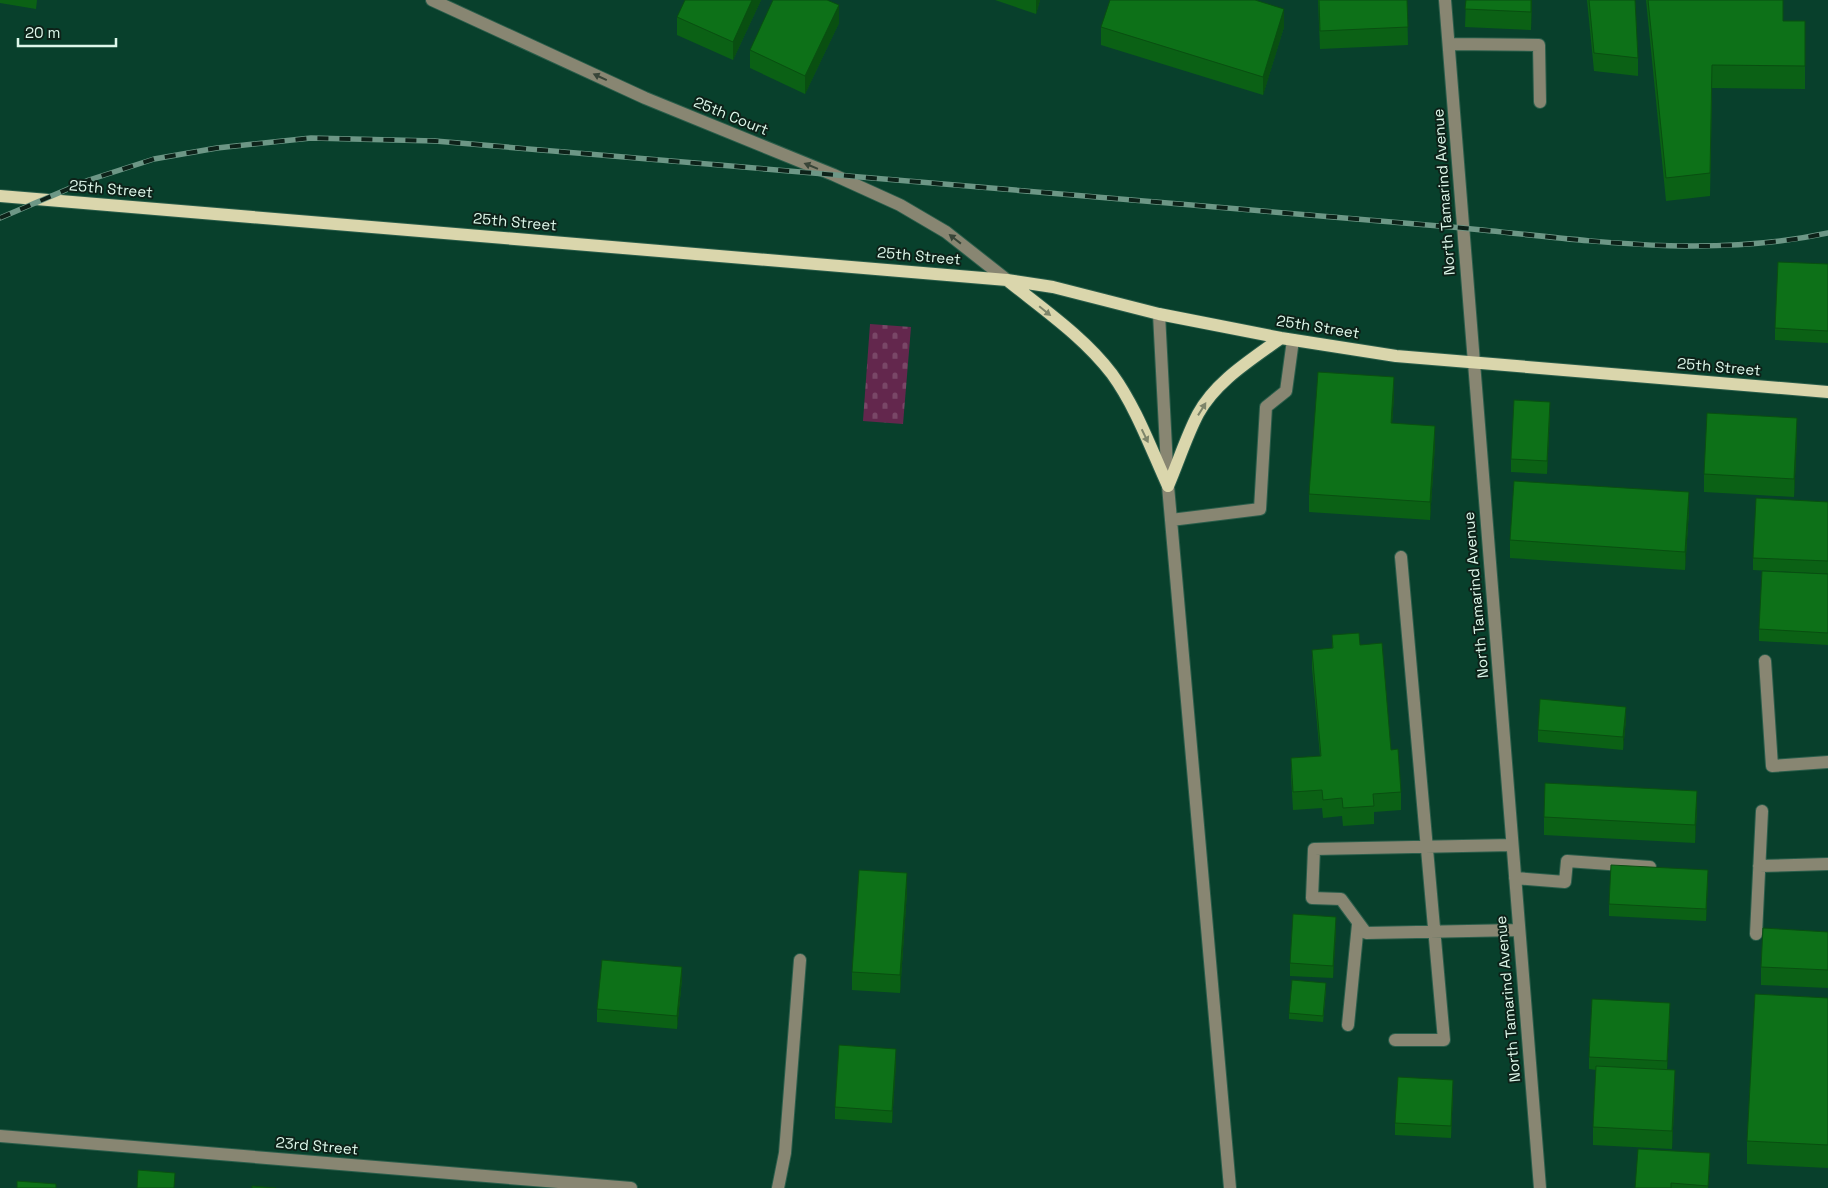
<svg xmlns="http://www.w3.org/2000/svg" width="1828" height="1188" viewBox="0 0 1828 1188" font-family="'Space Grotesk',sans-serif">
	<defs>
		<pattern id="cemetery-stones" width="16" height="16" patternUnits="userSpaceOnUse" patternTransform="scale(1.25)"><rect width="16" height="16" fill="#63274d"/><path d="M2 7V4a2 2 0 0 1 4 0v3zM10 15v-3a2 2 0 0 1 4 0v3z" fill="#794767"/></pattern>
	</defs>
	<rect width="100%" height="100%" fill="#08402c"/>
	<path fill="url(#cemetery-stones)" d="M870,324L911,327L903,424L863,421Z"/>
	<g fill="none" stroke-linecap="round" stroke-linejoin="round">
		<defs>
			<path id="minor" d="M432,0L645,98L834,175L900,205L946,232L1007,280
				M1445,0L1540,1188
				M1449,44L1539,45L1540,102
				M1159,314L1168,486L1230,1188
				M1171,520L1260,509L1266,407L1286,391L1293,340
				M1765,661L1772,766L1828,762
				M1512,845L1314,849L1312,898L1341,899L1366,933L1519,930
				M1759,866L1828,864
				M1515,878L1565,882L1567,861L1650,867
				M1756,934L1762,811
				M1348,1025L1358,924
				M1395,1040H1444L1401,557
				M0,1136L631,1188
				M778,1188L785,1153L800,960"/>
			<path id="major" d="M0,196L1007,280L1053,287L1159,314L1281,338L1396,356L1828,392
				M1007,280C1043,309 1084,337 1112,374C1136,407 1151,449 1168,486
				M1168,486C1178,463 1186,437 1198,414C1216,381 1251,360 1281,338"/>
		</defs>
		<use href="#minor" stroke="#2a5d4a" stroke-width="14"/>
		<use href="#major" stroke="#2a5d4a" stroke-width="14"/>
		<use href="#minor" stroke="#888672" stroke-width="12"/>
		<use href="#major" stroke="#dad6ac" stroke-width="12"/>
		<defs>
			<path id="rail" d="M0,218L89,180L154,159L217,148L311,138L435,141L1463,228C1584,240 1708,259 1828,233"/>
		</defs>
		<use href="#rail" stroke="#6d9786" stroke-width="5.5"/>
		<use href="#rail" stroke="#0d2219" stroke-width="4" stroke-dasharray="11" stroke-linecap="butt"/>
	</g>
	<path fill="#0b6115" d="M0,0H37L36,9L0,3Z
		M761,0L733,60L677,35V17Z
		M995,0H1040L1036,14Z
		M1318,0H1407L1408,45L1320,49Z
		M1466,0H1532L1531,30L1465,27Z
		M1587,0H1635L1638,58V76L1594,71Z
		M1646,0H1783V21H1805V89L1712,88L1710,196L1666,201Z
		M839,23L805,94L750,68V50Z
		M1101,27H1284L1263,95L1101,45Z
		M1828,264V343L1775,340V328Z
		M1394,395L1392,423L1435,444L1430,520L1309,512V494Z
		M1550,414L1547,474L1511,472V459Z
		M1797,436L1794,497L1704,492V474Z
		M1828,502V574L1753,570V558Z
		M1689,510L1685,570L1510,558V540Z
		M1828,574V645L1759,641V629Z
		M1332,635L1360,645L1391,750L1401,792V810L1374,812V824L1343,826L1342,816L1323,818L1322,808L1293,810L1291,776V758L1320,756L1312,668V650L1332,648Z
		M1626,719L1623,750L1538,742V730Z
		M1697,809L1695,843L1544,835V817Z
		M1708,882L1706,921L1609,916V904Z
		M907,891L900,993L852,990V972Z
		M1336,929L1333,978L1290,976V963Z
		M1828,932V988L1761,985V967Z
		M682,979L677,1029L597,1022V1009Z
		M1326,990L1323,1022L1289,1019V1013Z
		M1828,998V1168L1747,1164V1141Z
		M1670,1015L1667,1069L1675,1088L1672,1149L1593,1145V1127L1596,1070L1589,1069V1057Z
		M896,1062L892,1123L835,1119V1107Z
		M1453,1092L1451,1138L1395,1135V1123Z
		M1710,1165L1708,1188H1635Z"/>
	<path fill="#094f11" d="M752,0H761L733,60V42Z
		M1036,0H1040L1036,14Z
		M1531,0H1532L1531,30Z
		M839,5V23L805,94V76Z
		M1284,9V27L1263,95V77Z
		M1394,377V395L1391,441V423Z
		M1550,402V414L1547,474V461Z
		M1797,418V436L1794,497V479Z
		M1435,426V444L1430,520V502Z
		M1689,492V510L1685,570V552Z
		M1626,707V719L1623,750V737Z
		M1697,791V809L1695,843V825Z
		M1708,870V882L1706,921V909Z
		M907,873V891L900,993V975Z
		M1336,917V929L1333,978V966Z
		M682,967V979L677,1029V1016Z
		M1670,1003V1015L1667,1073V1061Z
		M896,1049V1062L892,1123V1111Z
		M1675,1070V1088L1672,1149V1131Z
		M1453,1080V1092L1451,1138V1126Z
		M1710,1153V1165L1708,1188Z"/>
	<path fill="#0d7118" stroke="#094f11" d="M685,0H752L733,42L677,17Z
		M773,0H827L839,5L805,76L750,50Z
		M1110,0H1255L1284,9L1263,77L1101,27Z
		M1319,0H1407L1408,27L1320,31Z
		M1466,0H1531V12L1465,9Z
		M1589,0H1635L1638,58L1594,53Z
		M1648,0H1783V21H1805V66L1712,65L1710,173L1666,178Z
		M1778,262L1828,264V331L1775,328Z
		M1318,372L1394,377L1391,423L1435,426L1430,502L1309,494Z
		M1514,400L1550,402L1547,461L1511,459Z
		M1707,413L1797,418L1794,479L1704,474Z
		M1514,481L1689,492L1685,552L1510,540Z
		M1756,498L1828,502V561L1753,558Z
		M1762,571L1828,574V633L1759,629Z
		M1359,633L1360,645L1382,643L1391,750L1398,749L1401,792L1373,794L1374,806L1343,808L1342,798L1323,800L1322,790L1293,792L1291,758L1321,756L1312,650L1333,648L1332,635Z
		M1540,699L1626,707L1623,737L1538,730Z
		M1545,783L1697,791L1695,825L1544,817Z
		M1611,865L1708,870L1706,909L1609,904Z
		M859,870L907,873L900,975L852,972Z
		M1293,914L1336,917L1333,966L1290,963Z
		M1763,928L1828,932V970L1761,967Z
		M602,960L682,967L677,1016L597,1009Z
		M1292,980L1326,983L1323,1016L1289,1013Z
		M1755,994L1828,998V1145L1747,1141Z
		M1592,999L1670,1003L1667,1061L1589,1057Z
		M839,1045L896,1049L892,1111L835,1107Z
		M1596,1066L1675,1070L1672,1131L1593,1127Z
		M1398,1077L1453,1080L1451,1126L1395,1123Z
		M1638,1149L1710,1153L1708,1186L1671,1183V1188H1635Z
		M138,1170L175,1173L174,1188H137Z
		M17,1181L56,1184V1188H17Z
		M252,1186L276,1188H252Z"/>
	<defs><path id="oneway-solid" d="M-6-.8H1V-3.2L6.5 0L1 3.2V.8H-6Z" transform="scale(1.25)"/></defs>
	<g fill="#384538">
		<use href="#oneway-solid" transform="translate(600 77) rotate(-155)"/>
		<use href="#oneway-solid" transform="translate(811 166) rotate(-158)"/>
		<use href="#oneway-solid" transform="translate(955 239) rotate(-142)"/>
	</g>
	<g fill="#7e856a">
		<use href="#oneway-solid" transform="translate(1045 311) rotate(39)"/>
		<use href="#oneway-solid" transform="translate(1202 409) rotate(-58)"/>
		<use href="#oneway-solid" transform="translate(1145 436) rotate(64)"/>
	</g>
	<g text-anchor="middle" stroke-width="4" stroke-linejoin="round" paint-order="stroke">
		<g font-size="15" fill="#ddf7ea" stroke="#0d2219">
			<text transform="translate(731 116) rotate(22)" y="5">25th Court</text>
			<text transform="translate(111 189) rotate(5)" y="5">25th Street</text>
			<text transform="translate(1444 192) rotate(-94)" y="5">North Tamarind Avenue</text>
			<text transform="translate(515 222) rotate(5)" y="5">25th Street</text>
			<text transform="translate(919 256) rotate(5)" y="5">25th Street</text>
			<text transform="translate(1318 327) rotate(9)" y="5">25th Street</text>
			<text transform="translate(1719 367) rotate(5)" y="5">25th Street</text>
			<text transform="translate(1476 595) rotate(-95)" y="5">North Tamarind Avenue</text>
			<text transform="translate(1508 999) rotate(-95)" y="5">North Tamarind Avenue</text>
			<text transform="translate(317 1146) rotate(5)" y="5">23rd Street</text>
		</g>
	</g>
	<path d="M18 38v8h98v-8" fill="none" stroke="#ddf7ea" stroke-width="2.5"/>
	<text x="25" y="38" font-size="15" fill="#ddf7ea" stroke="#0d2219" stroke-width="4" paint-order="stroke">20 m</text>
</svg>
